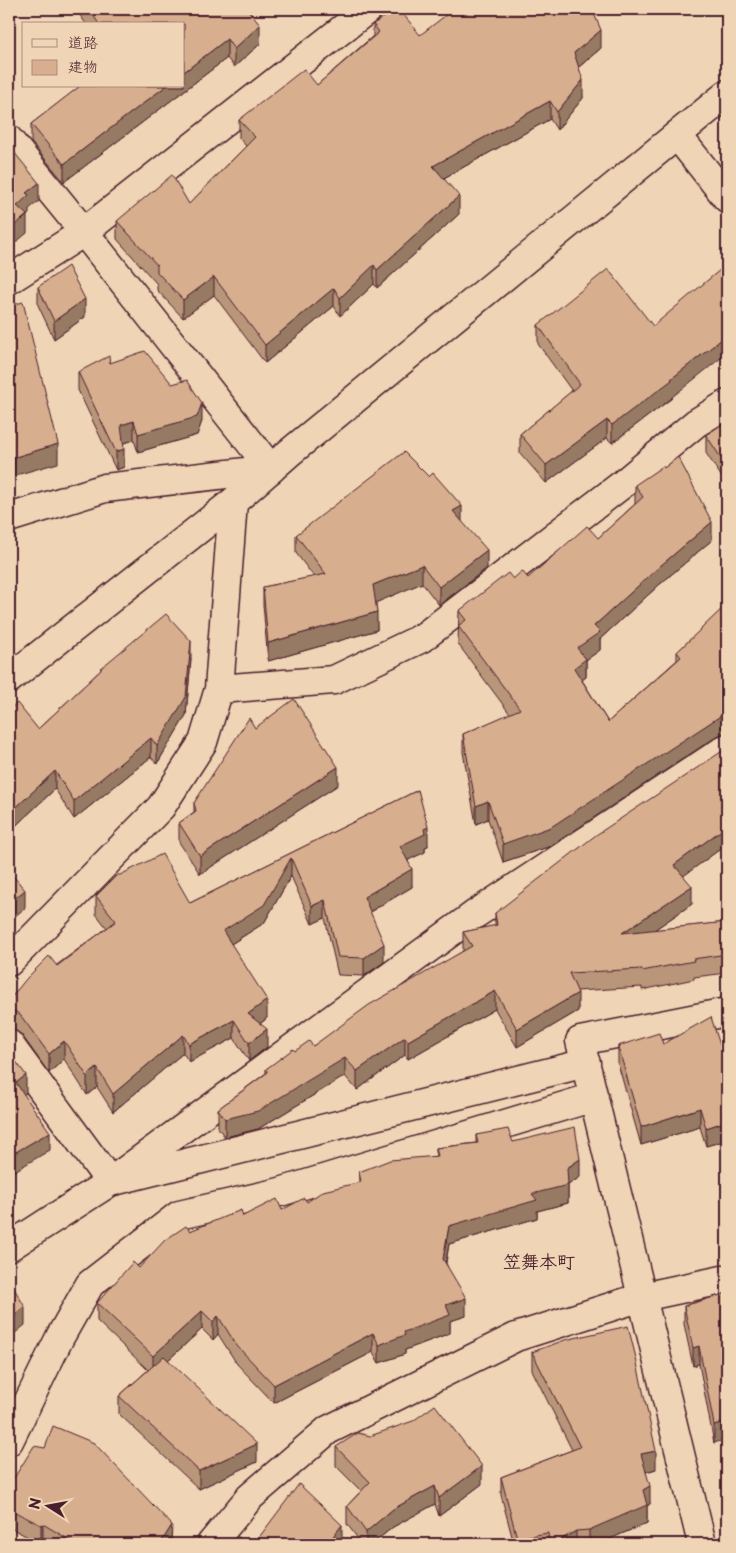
<svg xmlns="http://www.w3.org/2000/svg" width="736" height="1553" viewBox="0 0 736 1553" font-family="'Playpen Sans','Klee One',sans-serif">
	<rect width="100%" height="100%" fill="#efd4b6"/>
	<filter id="ink" filterUnits="userSpaceOnUse"><feTurbulence type="fractalNoise" baseFrequency=".02" numOctaves="2"/><feDisplacementMap in="SourceGraphic" scale="10" xChannelSelector="R" yChannelSelector="G"/><feConvolveMatrix kernelMatrix="1 2 1 2 8 2 1 2 1" color-interpolation-filters="sRGB"/></filter>
	<g filter="url(#ink)">
		<g fill="none" stroke-linecap="round" stroke-linejoin="round">
			<defs>
				<path id="street" d="M677,135L727,198
					M9,140L84,232L271,469
					M9,280L84,232L368,9
					M9,518L105,488L271,469
					M219,689L334,680L422,638L624,483L696,423L727,404
					M9,962L161,807L203,742L219,689L233,502
					M9,1044L110,1182L586,1063
					M9,1247L110,1182L474,915L727,748
					M9,1441L60,1337L90,1284L179,1215L280,1192L594,1097
					M211,1544L250,1497L328,1430L516,1337L642,1297L727,1279
					M702,1544L580,1041L727,1012"/>
				<path id="secondary" d="M9,679L233,502L289,453L727,94"/>
			</defs>
			<use href="#street" stroke="#4a1f2b" stroke-width="31"/>
			<use href="#secondary" stroke="#4a1f2b" stroke-width="31"/>
			<use href="#street" stroke="#efd4b6" stroke-width="28"/>
			<use href="#secondary" stroke="#efd4b6" stroke-width="28"/>
		</g>
		<path fill="#b9967a" stroke="#4a1f2b" d="M76,9H247L260,44L234,67L227,58L64,182L31,142V124L78,88L77,86H184V24H86Z
			M715,9H727L720,14Z
			M373,24L420,35L601,48L579,67L583,98L557,130L550,119L444,178L459,214L377,288L374,284L340,316L334,306L265,363L214,295L183,318L157,290V284L117,239V221L189,204L246,146L239,138V120L317,85L373,36Z
			M38,287L85,317L54,339L38,305Z
			M538,325L672,397V398L612,443L607,438L546,483L520,453V434L572,391L538,344Z
			M110,363L202,421L197,435L138,452L134,440L123,443L124,467L116,470L78,390V372Z
			M727,421V485L706,453V435Z
			M635,485L712,540L659,585L600,639V650L586,660V677L582,680L608,722L677,660V652L727,605V733L719,735L551,846L503,862L488,819L476,824L463,752V734L510,714L458,644L459,611L513,579L528,578L598,538L635,504Z
			M462,522L487,568L439,605L422,583L376,602L377,630L268,661L263,605V587L314,577L296,553V535Z
			M191,659L186,715L157,764L151,757L74,819L55,789L9,832V710L38,729L101,670V668Z
			M255,728L338,785L200,874L179,842V823L194,812V803Z
			M418,790L428,846L425,847V852L408,860L412,887L370,912L384,962L364,976L338,975L325,918L312,924L291,876L264,923L231,944L267,1018L260,1024L267,1047L249,1061L234,1038L189,1062L183,1053L113,1112L97,1087L87,1095L64,1059L49,1073L21,1034L15,1030L9,1029V1000L107,928L96,914V896L190,903Z
			M727,844L683,876L692,904L654,930L727,922V973L694,977V979L642,990V987L577,991L578,1011L517,1047L495,1009L408,1059L405,1055L357,1090L345,1076L258,1129L225,1137L218,1128V1109L266,1073V1069L295,1051L313,1046L463,951V932L495,926V913Z
			M663,1044L727,1067V1140L706,1146L700,1127L641,1145L618,1064V1046Z
			M476,1135L513,1142L580,1177L568,1185V1203L537,1211V1218L449,1244L446,1263L466,1316L450,1321V1333L405,1350V1354L379,1363L373,1352L274,1403L237,1364L218,1334L213,1340L202,1329L168,1360L257,1462L199,1489L119,1414V1396L148,1370L97,1321V1303L139,1268L190,1231L243,1216L282,1210L307,1202L359,1183V1172L436,1156V1148L476,1143Z
			M727,1293L714,1443L699,1364L693,1366L684,1324V1306Z
			M532,1352L656,1469L646,1472L650,1504L647,1506V1523L598,1544H514L501,1495V1477L572,1450L532,1370Z
			M336,1447L482,1484L439,1516L435,1504L393,1527L372,1544H362L347,1524V1506L361,1491L336,1466Z
			M9,1486L172,1543L171,1544H47L43,1542L41,1544L9,1527Z"/>
		<path fill="#967a63" stroke="#4a1f2b" d="M720,9H727L720,14Z
			M260,25V44L234,67V49Z
			M601,30V48L574,71V53Z
			M227,39V58L64,182V164L166,86H184V72Z
			M583,80V98L557,130V112Z
			M550,101V119L433,184V166Z
			M39,183V201L29,209V214L22,220L27,215V233L9,248V230L17,206L26,193Z
			M459,196V214L377,288V270Z
			M374,265V284L340,316V298Z
			M214,277V295L183,318V300Z
			M334,288V306L265,363V345Z
			M85,299V317L54,339V321Z
			M727,335V353L672,397V398L612,443V425Z
			M202,403V421L197,435L138,452V434Z
			M607,420V438L546,483V465Z
			M134,421V440L121,444V425Z
			M58,444V463L9,477V459Z
			M124,449V467L116,470V452Z
			M462,506V524L453,511Z
			M712,522V540L659,585L600,639V650L586,660V677L574,686V668L577,648L594,626L659,567Z
			M487,550V568L439,605V587Z
			M422,565V583L373,604V585Z
			M377,612V630L268,661V643Z
			M191,641V659L186,715L157,764V746Z
			M727,714V732L719,735L551,846L503,862V844L719,717Z
			M151,738V757L74,819V801Z
			M338,767V785L200,874V856Z
			M55,771V789L9,832V814Z
			M488,801V819L476,824V806Z
			M727,826V844L674,883V865Z
			M428,827V846L425,847V852L400,864V846L424,829Z
			M291,858V876L264,923L223,949V931Z
			M412,869V887L364,915V897Z
			M692,886V904L622,952V933Z
			M25,890V908L9,921V903Z
			M325,900V918L312,924V906Z
			M384,944V962L364,976V958Z
			M495,991V1009L408,1059V1041Z
			M578,993V1011L517,1047V1029Z
			M267,1000V1018L248,1033V1014Z
			M234,1020V1038L189,1062V1044Z
			M267,1029V1047L249,1061V1043Z
			M183,1035V1053L113,1112V1094Z
			M405,1037V1055L357,1090V1071Z
			M64,1041V1059L49,1073V1054Z
			M345,1058V1076L258,1129L225,1137V1119Z
			M97,1068V1087L87,1095V1076Z
			M26,1075V1093L16,1101V1083Z
			M700,1108V1127L641,1145V1127Z
			M727,1121V1140L706,1146V1128Z
			M50,1132V1150L13,1172V1180L9,1183V1156Z
			M580,1159V1177L568,1185V1203L537,1211V1218L449,1244L443,1277V1259L449,1226L532,1194Z
			M466,1298V1316L450,1321V1333L405,1350V1354L379,1363V1345L404,1332L446,1305Z
			M25,1307V1325L9,1338V1320Z
			M202,1311V1329L153,1374V1356Z
			M218,1316V1334L213,1340V1322Z
			M373,1333V1352L274,1403V1385Z
			M699,1346V1364L693,1366V1348Z
			M727,1421V1439L714,1443V1425Z
			M257,1444V1462L199,1489V1471Z
			M656,1451V1469L641,1473V1454Z
			M482,1466V1484L439,1516V1498Z
			M435,1486V1504L393,1527L372,1544H366V1532L393,1509Z
			M650,1486V1504L647,1506V1523L598,1544H589V1530L643,1490Z
			M43,1524V1542L41,1544V1525Z
			M172,1525L171,1544H160Z
			M342,1525V1543L341,1544H327Z
			M576,1531V1544H553Z"/>
		<path fill="#d7ae8e" stroke="#4a1f2b" d="M89,9H247L260,25L234,49L227,39L184,72V24H99Z
			M398,9H399L420,35L454,9H592L601,30L574,53L583,80L557,112L550,101L433,166L459,196L377,270L374,265L340,298L334,288L265,345L214,277L183,300L157,272V265L117,221L172,175L189,204L255,137L239,120L304,69L317,85L379,32L373,24Z
			M80,86H166L64,164L31,124Z
			M9,146L39,183L26,193L29,195L17,206L27,215L9,230Z
			M727,264V335L671,379L672,380L612,425L607,420L546,465L520,434L580,384L538,325L608,269L653,326Z
			M68,266L85,299L54,321L38,287Z
			M23,302L58,444L9,459V306Z
			M145,351L172,384L187,380L202,403L197,417L138,434L134,421L121,425L124,449L116,452L78,372L109,356L110,363Z
			M727,421V467L706,435Z
			M404,452L429,477L433,473L462,506L453,511L487,550L439,587L422,565L373,585L377,612L268,643L263,587L326,574L296,535Z
			M678,457L712,522L659,567L594,626L600,632L577,648L586,659L574,668L608,722L681,657L677,652L727,604V714L719,717L551,827L503,844L488,801L476,806L463,734L520,709L458,626L466,620L459,611L508,573L513,579L522,571L528,578L587,526L598,538L643,497L635,485L663,466L664,468Z
			M166,614L191,641L186,697L157,746L151,738L74,801L55,771L9,814V748L13,745L9,741V710L17,703L38,729L101,670V668Z
			M294,699L338,767L200,856L179,823L196,811L194,803L249,718L255,728Z
			M727,748V826L674,865L692,886L622,933L727,922V954L693,959L694,961L642,971V969L569,973L578,993L517,1029L495,991L408,1041L405,1037L357,1071L345,1058L258,1111L225,1119L218,1109L268,1072L266,1069L293,1049L295,1051L309,1041L313,1046L369,1005L472,946L463,932L497,925L495,913L596,835Z
			M418,790L428,827L424,829L425,834L400,846L412,869L364,897L384,944L364,958L338,957L325,900L312,906L291,858L264,905L223,931L267,1000L248,1014L267,1029L249,1043L234,1020L189,1044L183,1035L113,1094L97,1068L87,1076L64,1041L49,1054L21,1016L15,1011L9,1010V1000L27,978L49,956L57,966L116,921L96,896L117,875H120L162,854L190,903Z
			M9,871L25,890L9,903Z
			M711,1017L727,1067V1092L726,1093L727,1095V1121L706,1128L700,1108L641,1127L618,1046L659,1033L663,1044Z
			M9,1052L26,1075L16,1083L50,1132L9,1156Z
			M575,1127L580,1159L567,1168L568,1185L532,1194L537,1200L449,1226L443,1259L466,1298L446,1305L450,1315L404,1332L405,1335L379,1345L373,1333L274,1385L237,1346L218,1316L213,1322L202,1311L153,1356L97,1303L133,1262L139,1268L165,1240L186,1226L190,1231L241,1210L243,1216L277,1199L282,1210L304,1198L307,1202L323,1191L361,1182L359,1172L390,1160L438,1156L436,1148L478,1143L476,1135L508,1129L513,1142Z
			M9,1157L13,1162L9,1165Z
			M9,1280L25,1307L9,1320Z
			M727,1293V1421L714,1425L699,1346L693,1348L684,1306Z
			M628,1326L635,1354L656,1451L641,1454L650,1486L643,1490L647,1505L589,1530L576,1531L553,1544H549L548,1533L517,1538L501,1477L580,1447L532,1352L565,1340Z
			M164,1356L257,1444L199,1471L119,1396Z
			M435,1405L482,1466L439,1498L435,1486L393,1509L366,1532L347,1506L370,1482L336,1447L358,1433L370,1436L413,1421Z
			M53,1426L94,1443L172,1525L160,1544H76L43,1524L41,1525L9,1509V1486L34,1446L45,1448Z
			M299,1484L342,1525L327,1544H254Z
			M237,1536L248,1544H231Z"/>
	</g>
	<g text-anchor="middle" stroke-width="4.5" stroke-linejoin="round" paint-order="stroke">
		<g font-size="18" font-weight="bold" fill="#4a1f2b" stroke="#efd4b6">
			<text x="539" y="1268">笠舞本町</text>
		</g>
	</g>
	<rect width="736" height="1553" fill="none" stroke="#efd4b6" stroke-width="30"/>
	<rect x="15" y="15" width="706" height="1523" fill="none" stroke="#4a1f2b" stroke-width="2" filter="url(#ink)"/>
	<rect x="22" y="22" width="162" height="65" fill="#efd4b6" stroke="#ad8c7e"/>
	<rect x="32" y="39" width="25" height="8" fill="#efd4b6" stroke="#ad8c7e"/>
	<text x="68" y="48" font-size="15" fill="#4a1f2b">道路</text>
	<rect x="32" y="60" width="25" height="15" fill="#d7ae8e" stroke="#ad8c7e"/>
	<text x="68" y="72" font-size="15" fill="#4a1f2b">建物</text>
	<g transform="translate(48 1506) rotate(281)" stroke="#efd4b6" stroke-width="4" paint-order="stroke">
	<path d="M0-4L9 19L0 12L-9 19Z" fill="#4a1f2b"/>
	<text y="-8" font-size="14" font-weight="bold" text-anchor="middle" fill="#4a1f2b">N</text>
	</g>
</svg>
